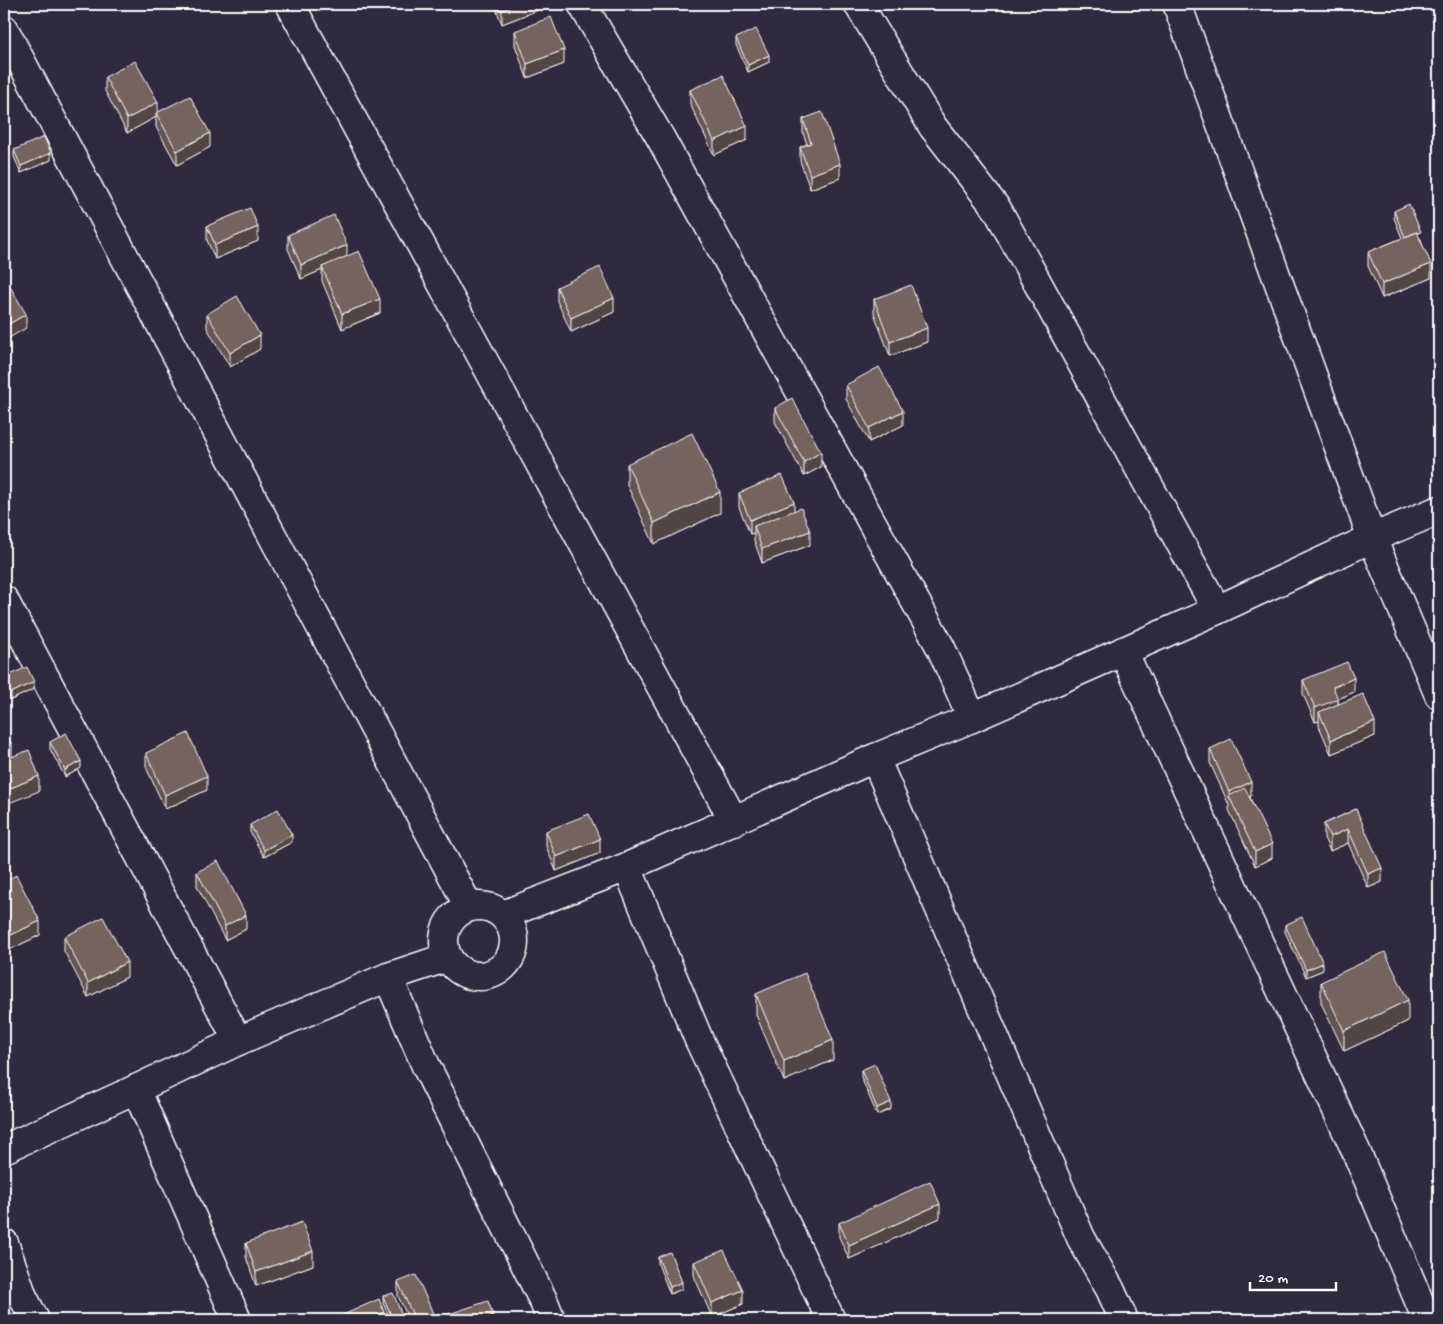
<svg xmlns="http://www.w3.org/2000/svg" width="1443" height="1324" viewBox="0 0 1443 1324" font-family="'Gochi Hand',sans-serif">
	<rect width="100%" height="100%" fill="#2f2a3d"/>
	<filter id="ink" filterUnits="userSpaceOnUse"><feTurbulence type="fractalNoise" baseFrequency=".02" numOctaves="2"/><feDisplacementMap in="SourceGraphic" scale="10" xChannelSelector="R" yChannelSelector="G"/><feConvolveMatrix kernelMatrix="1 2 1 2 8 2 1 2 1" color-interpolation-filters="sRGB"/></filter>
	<g filter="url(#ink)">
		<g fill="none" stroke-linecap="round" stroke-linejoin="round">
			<defs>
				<path id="minor" d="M290,4L734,821
					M582,4L660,137L941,648L972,718
					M858,4L933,127L997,209L1217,610
					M1177,4L1372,538L1439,695
					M4,29L469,907
					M4,600L238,1041
					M1123,651L1356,1151L1427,1320
					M875,758L1081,1238L1110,1289L1124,1320
					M627,867L699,1040L831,1320
					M388,977L426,1066L544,1302L551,1320
					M136,1089L237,1320
					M4,1243L23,1297L35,1320"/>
				<path id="secondary" d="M444 941a35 35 0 1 1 70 0a35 35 0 1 1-70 0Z
					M503,915L627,867L875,758L972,718L1217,610L1372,538L1439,510
					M4,1149L136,1089L238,1041L388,977L448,957"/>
			</defs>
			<use href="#minor" stroke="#fff" stroke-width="31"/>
			<use href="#secondary" stroke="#fff" stroke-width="31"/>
			<use href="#minor" stroke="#2f2a3d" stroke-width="28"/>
			<use href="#secondary" stroke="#2f2a3d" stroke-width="28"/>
		</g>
		<path fill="#645553" stroke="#fff" d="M494,4H538V10L502,24Z
			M515,31L564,64L527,78L515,45Z
			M736,38L769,62L748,72L736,45Z
			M105,77L158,113L210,147L177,165L156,127V117L127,133L105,91Z
			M690,90L747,140L714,155L690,104Z
			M803,119L840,178L810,189L800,161V147L807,144L803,133Z
			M14,150L51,160L21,173L14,157Z
			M1394,211L1421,239L1431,278L1382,298L1368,266V252L1402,238L1394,218Z
			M207,226L258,241L215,259L207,240Z
			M288,235L347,256L380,313L342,329L322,281V270L301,279L288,249Z
			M557,287L614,312L571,332L557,301Z
			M874,299L927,342L890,356L874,313Z
			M207,314L260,349L230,367L207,328Z
			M846,385L903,425L869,442L846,399Z
			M775,408L821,467L804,476L775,422Z
			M627,464L720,513L654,544L627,485Z
			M739,493L794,511L810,545L762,563L754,540V533L750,534L739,507Z
			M4,678L34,689L11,700L7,694Z
			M1303,680L1354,692L1338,699V704L1375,736L1331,754L1319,726V721L1315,722L1303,694Z
			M50,742L81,768L65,777L50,749Z
			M1210,749L1251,796L1250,797L1272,858L1255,866L1229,810V805L1210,763Z
			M146,753L207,790L165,809L146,767Z
			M1356,809L1382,882L1368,888L1348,843L1330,851L1324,838V824Z
			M250,825L292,842L264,857L250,832Z
			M546,831L600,853L556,871L546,846Z
			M197,872L246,929L225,940L197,886Z
			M4,882L40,935L9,950L4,939Z
			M1285,925L1323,970L1306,977L1285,932Z
			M64,937L127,977L88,997L64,951Z
			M1321,982L1408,1021L1344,1051L1321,1003Z
			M756,994L833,1060L784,1081L756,1015Z
			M861,1070L891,1109L877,1115L861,1077Z
			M940,1218L849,1259L839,1237V1223Z
			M246,1243L313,1265L256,1286L246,1257Z
			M658,1257L682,1289L670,1294L658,1264Z
			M694,1262L743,1304L712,1317L694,1276Z
			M398,1282L436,1320H409L398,1296Z
			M383,1296L404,1320H390L383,1303Z"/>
		<path fill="#514544" stroke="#fff" d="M518,4H538V10L502,24V10Z
			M564,50V64L527,78V64Z
			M769,55V62L748,72V65Z
			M158,102V116L156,113V117L127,133V119Z
			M747,126V140L714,155V141Z
			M210,133V147L177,165V151Z
			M51,153V160L21,173V166Z
			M840,164V178L810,189V175Z
			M258,227V241L215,259V245Z
			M347,245V259L322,267V270L301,279V265Z
			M1431,264V278L1382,298V284Z
			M614,298V312L571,332V318Z
			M380,299V313L342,329V314Z
			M26,314V328L4,341V327Z
			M927,328V342L890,356V342Z
			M260,335V349L230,367V353Z
			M903,411V425L869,442V428Z
			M821,452V467L804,476V462Z
			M720,492V513L654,544V523Z
			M794,502V516L754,526V533L750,534V520Z
			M810,531V545L762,563V549Z
			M1354,678V692L1338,699V713L1319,712V721L1315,722V708L1333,687Z
			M34,682V689L11,700V693Z
			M7,687V694L4,696V689Z
			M1375,722V736L1331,754V740Z
			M12,745V759L4,763V749Z
			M81,761V768L65,777V770Z
			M39,776V791L4,805V791Z
			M207,776V790L165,809V795Z
			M1251,782V796L1233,804L1229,797V792Z
			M1348,829V843L1330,851V837Z
			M292,835V842L264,857V850Z
			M600,839V853L556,871V857Z
			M1272,844V858L1255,866V852Z
			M1382,868V882L1368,888V874Z
			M246,915V929L225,940V926Z
			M40,921V935L9,950V936Z
			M127,962V977L88,997V983Z
			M1323,963V970L1306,977V970Z
			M1408,1000V1021L1344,1051V1031Z
			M833,1040V1060L784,1081V1061Z
			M891,1102V1109L877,1115V1108Z
			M940,1204V1218L849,1259V1245Z
			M313,1251V1265L256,1286V1272Z
			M8,1280V1288L4,1289V1282Z
			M682,1282V1289L670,1294V1287Z
			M743,1290V1304L712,1317V1303Z
			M384,1312V1319L383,1320H366Z
			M493,1315V1320H479Z"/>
		<path fill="#746361" stroke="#fff" d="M500,4H518L502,10Z
			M551,17L564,50L527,64L515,31Z
			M756,29L769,55L748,65L736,38Z
			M135,61L158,102L127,119L105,77Z
			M723,75L747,126L714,141L690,90Z
			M190,96L210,133L177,151L156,113Z
			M822,112L840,164L810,175L800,147L811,143L803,119Z
			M44,137L51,153L21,166L14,150Z
			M1409,204L1421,232L1418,233L1417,232L1405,237L1394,211Z
			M250,208L258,227L215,245L207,226Z
			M334,215L347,245L301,265L288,235Z
			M1417,232L1431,264L1382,284L1368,252Z
			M359,251L380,299L342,314L322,267Z
			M600,267L614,298L571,318L557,287Z
			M4,276L26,314L4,327Z
			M911,285L927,328L890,342L874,299Z
			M237,296L260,335L230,353L207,314Z
			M879,367L903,411L869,428L846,385Z
			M792,398L821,452L804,462L775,408Z
			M692,433L720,492L654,523L627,464Z
			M782,475L794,502L750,520L739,493Z
			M801,508L810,531L762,549L754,526Z
			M1347,662L1354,678L1333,687L1338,699L1315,708L1303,680Z
			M27,667L34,682L11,693L7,687L4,689V678Z
			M1363,694L1375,722L1331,740L1319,712Z
			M4,728L12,745L4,749Z
			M66,733L81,761L65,770L50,742Z
			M188,733L207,776L165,795L146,753Z
			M1231,739L1251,782L1229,792L1210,749Z
			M29,750L39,776L4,791V760Z
			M1245,788L1272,844L1255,852L1229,796Z
			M278,809L292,835L264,850L250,825Z
			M1356,809L1382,868L1368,874L1348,829L1330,837L1324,824Z
			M589,814L600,839L556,857L546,831Z
			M218,861L246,915L225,926L197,872Z
			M16,875L40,921L9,936L4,925V882Z
			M103,917L127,962L88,983L64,937Z
			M1302,917L1323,963L1306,970L1285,925Z
			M1385,952L1408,1000L1344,1031L1321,982Z
			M805,973L833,1040L784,1061L756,994Z
			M875,1064L891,1102L877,1108L861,1070Z
			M930,1181L940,1204L849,1245L839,1223Z
			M302,1222L313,1251L256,1272L246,1243Z
			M724,1250L743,1290L712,1303L694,1262Z
			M670,1252L682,1282L670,1287L658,1257Z
			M4,1268L8,1280L4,1282Z
			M416,1275L436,1320H415L398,1282Z
			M393,1293L404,1320H393L383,1296Z
			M379,1299L384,1312L366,1320H346L343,1315Z
			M488,1301L493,1315L479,1320H448L446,1315Z
			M694,1315L696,1320H682Z
			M188,1316L189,1320H177Z"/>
	</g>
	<rect width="1443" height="1324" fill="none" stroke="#2f2a3d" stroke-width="20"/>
	<rect x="10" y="10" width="1423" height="1304" fill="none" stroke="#fff" stroke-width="2" filter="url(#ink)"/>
	<path d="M1250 1282v8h86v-8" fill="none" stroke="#ffffff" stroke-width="2.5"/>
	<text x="1258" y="1282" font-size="15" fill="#ffffff" stroke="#2f2a3d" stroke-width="4" paint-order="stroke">20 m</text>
</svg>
